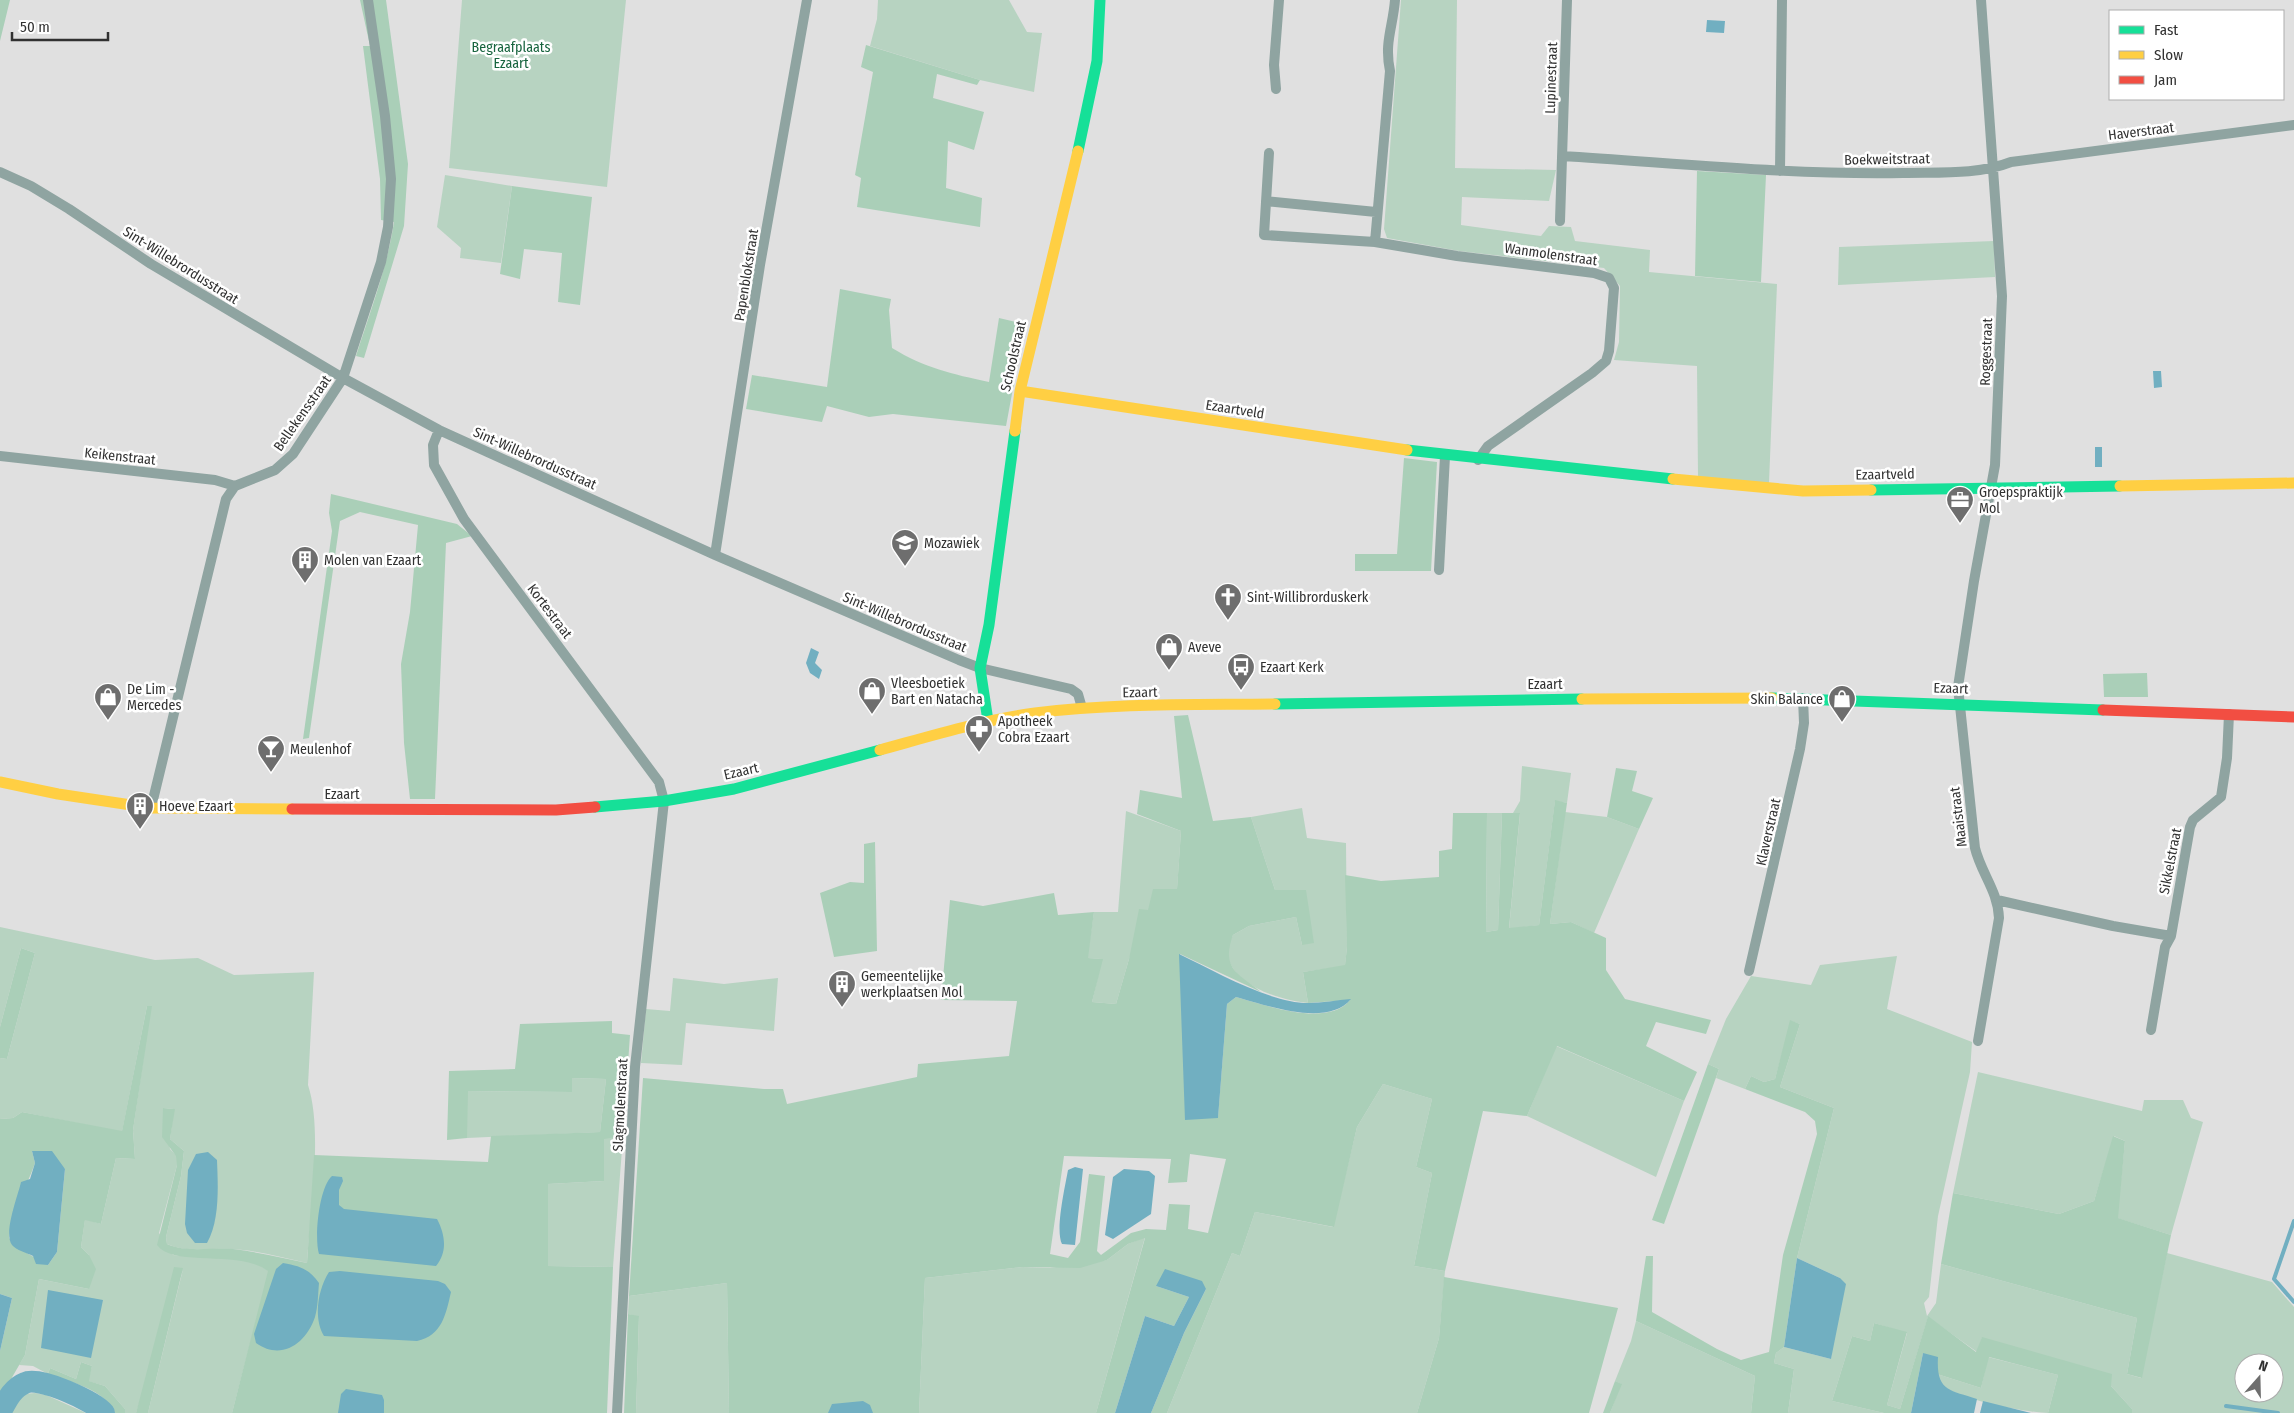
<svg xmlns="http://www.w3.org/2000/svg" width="2294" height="1413" viewBox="0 0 2294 1413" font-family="'Fira Sans Condensed',sans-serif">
	<rect width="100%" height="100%" fill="#e0e0e0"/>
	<path fill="#b7d3c1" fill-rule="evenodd" d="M462,0H626L607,187L449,168Z
		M878,0H1009L1027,32L1042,33L1034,92L980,80L870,46L877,19Z
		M1401,0H1457L1455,168L1556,170L1549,201L1462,197L1461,225L1541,236L1549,226L1571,227L1575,241L1650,250L1649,272L1777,284L1769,483L1698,477L1697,366L1614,360L1619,342L1620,286L1604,268L1459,251L1387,238L1384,229Z
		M445,175L512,186L501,263L460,258L461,248L437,227Z
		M1994,241L1995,277L1838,285L1839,247Z
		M1522,766L1571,773L1567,803L1555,801L1539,925L1509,929L1520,814L1513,813L1520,801Z
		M1302,808L1307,838L1346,843L1347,947L1345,966L1303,972L1308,1003C1280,1000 1232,986 1227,953C1226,948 1231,940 1233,935L1249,926L1296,917L1302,945L1306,891L1275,890L1251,817Z
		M1126,811L1181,831L1177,890L1148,911L1129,959L1116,1004L1092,1002L1102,959L1087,958L1094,912H1118Z
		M1565,812L1607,817L1639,829L1594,933L1571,922L1550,924Z
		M1487,813H1502L1498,930L1486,932Z
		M0,927L155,960L198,958L234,975L314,972L308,1085C323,1130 310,1214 307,1263C283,1258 256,1250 231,1249C210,1248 187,1253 167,1244L166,1237L181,1176L184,1151L170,1139L174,1109L163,1108L170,1149L177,1156V1165L159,1233L173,1255C202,1258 245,1253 269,1271L232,1413H148L183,1269L136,1413H125V1409L105,1386L88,1381L92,1366L81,1362L76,1379L50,1368L48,1374L33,1366L19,1365L25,1355L39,1279L89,1289V1255L81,1247L85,1219L101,1224L116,1158L135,1159L133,1130L151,1006H147L122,1132L22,1112L13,1118L0,1119V1058L7,1059L35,953L21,948L0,1027Z
		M1897,956L1887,1009L1972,1042L1970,1072L1938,1216L1929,1297L1924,1303L1927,1316L1936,1303L1941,1264L2137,1318L2127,1374L2141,1378L2167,1253L2272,1282L2294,1307V1413H2132V1409L2111,1386L1982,1338L1977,1352L1928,1317L1900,1409L1887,1405L1907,1333L1874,1323L1870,1341L1852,1336L1832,1401L1884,1413H1788L1794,1369L1774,1363L1776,1353L1784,1347L1831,1359L1840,1278L1797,1258L1834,1108L1780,1087L1800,1024L1791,1021L1775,1079L1764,1082L1751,1076L1745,1089L1716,1078L1719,1069L1708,1064L1726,1019L1751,976L1811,985L1820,965ZM2244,1363H2274V1393H2244Z
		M673,978L724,984L778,978L774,1031L686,1023L682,1065L641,1063L646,1009L670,1011Z
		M1556,1046L1684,1101L1656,1177L1527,1116Z
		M1978,1072L2142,1111L2144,1100H2183L2191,1118L2203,1122L2171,1235L2117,1218L2125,1141L2114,1136L2094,1201L2059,1214L1953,1193Z
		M572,1078L606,1079L600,1132L467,1138V1091L572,1092Z
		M1383,1084L1432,1099L1416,1167L1432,1173L1414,1266L1445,1271L1439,1338L1417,1413H1167L1232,1253L1240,1256L1255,1212L1333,1227L1357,1127Z
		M623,1136L613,1267L548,1266V1184L604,1181V1138Z
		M1145,1237L1096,1413H919L925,1278L1023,1267L1050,1268L1107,1260L1128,1244Z
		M727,1283L729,1413H636L639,1317L628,1314L629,1296Z
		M1636,1321L1755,1376L1751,1413H1610L1621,1384L1615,1381L1631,1341Z
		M1988,1357L2058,1375L2048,1413C2028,1413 1956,1399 1942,1385C1940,1383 1938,1377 1937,1374L1981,1388Z
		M35,1393L46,1395L86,1413H9L24,1394Z"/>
	<path fill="#aacfb8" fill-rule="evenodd" d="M0,0H10L0,41Z
		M360,0H386L408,164L404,226L364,358L356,356C370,312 387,268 394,222L381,220L380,179L363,46H370Z
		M866,45L980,80L977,85L937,74L933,98L984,112L974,150L948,141L946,188L982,198L980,227L857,207L861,178L855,175L873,72L861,67Z
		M1697,171L1766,175L1761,282L1695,276Z
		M512,186L592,197L580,305L558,302L562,253L524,249L520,279L500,274Z
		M840,289L891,299L889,310L892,348C925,368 952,374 989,382L999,318L1025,324L1006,426L893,414L869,417L827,406L822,422L746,409L752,375L827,387Z
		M1404,458L1437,462L1431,571H1355V554H1397Z
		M331,494L457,524L472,536L446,543L435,799H410L404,743L401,664L410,612L418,525L360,512L340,521L309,738L303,739L332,531L329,513Z
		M2147,673L2148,697H2104L2103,674Z
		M1188,715L1213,821L1251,817L1275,890H1306L1314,943L1302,945L1296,917L1249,926L1233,935C1221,968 1237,973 1261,992L1180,954L1218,1117L1227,1004L1236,997C1265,1005 1328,1028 1350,1000L1308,1003L1303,972L1345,965L1347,947L1345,875L1381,881L1439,877V851L1452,849L1453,813H1487L1486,932L1498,930L1502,813H1520L1509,928L1539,925L1555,800L1567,803L1550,924L1571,922L1606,938V970L1625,999L1711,1020L1706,1034L1656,1022L1646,1046L1697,1072L1684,1101L1557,1046L1527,1116L1483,1111L1445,1271L1414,1266L1432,1173L1416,1167L1432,1099L1383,1084L1357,1127L1334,1227L1255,1212L1240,1256L1232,1253L1167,1413H1151L1184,1333L1206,1289L1156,1286L1189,1297L1174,1326L1145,1316L1115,1413H1096L1145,1238L1128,1244L1107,1260L1080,1268L1023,1267L925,1278L919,1413H729L727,1283L629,1296L643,1078L764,1089H783L787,1104L917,1077L918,1064L1009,1056L1017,1001L941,1000L950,900L983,906L1054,893L1058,915L1094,912L1088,958L1103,959L1092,1002L1116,1004L1129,959L1139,909L1148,910L1153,889H1177L1181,831L1137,814L1140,790L1182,798L1174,716ZM1190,1154L1226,1159L1208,1233L1188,1229L1190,1205L1169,1204L1166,1230L1146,1229L1131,1233L1101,1255L1097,1251L1105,1176L1089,1174L1080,1242L1068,1258L1050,1254L1064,1156L1171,1159L1168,1183L1187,1182Z
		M1616,768L1637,771L1632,791L1653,798L1639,829L1607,817Z
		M875,842L877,951L834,957L820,893L850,882L864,883V844Z
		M21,948L35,953L7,1059L0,1058V1027Z
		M147,1006H152L133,1130L135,1159L116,1158L101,1224L85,1220L81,1247L89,1255L96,1269L89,1289L39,1279L25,1355L0,1398V1351L12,1298L0,1294V1119L13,1118L22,1112L122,1131ZM32,1151L65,1169L57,1252L48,1265L25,1252L9,1238C13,1205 25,1192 35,1163Z
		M1790,1020L1800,1024L1780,1087L1834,1108L1797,1258L1784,1347L1776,1353L1774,1363L1794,1369L1788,1413H1751L1755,1376L1636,1321L1646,1256H1653L1652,1312L1717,1349L1741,1360L1769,1352L1783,1255L1817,1134L1815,1121L1805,1112L1745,1089L1751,1076L1764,1082L1775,1079Z
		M612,1021V1033L630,1035L623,1136L604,1139V1181L548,1184V1266L613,1267L607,1413H232L268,1271C239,1249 174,1268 157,1245L177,1165L176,1156L162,1137L163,1108L175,1109L170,1139L184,1151L181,1176L166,1237L167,1244C187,1253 212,1247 233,1249C258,1252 283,1258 307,1263L314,1155L488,1162L491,1136L600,1132L606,1079L572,1078V1092L468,1091L467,1138L447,1140L449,1071L515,1069L520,1024Z
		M1708,1064L1719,1069L1664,1224L1652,1220Z
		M2113,1136L2125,1141L2118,1218L2171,1235L2142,1378L2127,1374L2137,1318L1941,1264L1953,1193L2059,1214L2094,1201Z
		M174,1267L183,1268L148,1413H136Z
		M1444,1277L1618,1308L1589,1413H1417L1439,1338Z
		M628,1314L639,1316L636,1413H624Z
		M1928,1316L1976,1352L1982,1337L2112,1374L2111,1386L2132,1409V1413H2048L2058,1375L1989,1357L1981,1388L1937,1374L1923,1353L1911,1413H1884L1832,1401L1852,1336L1870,1341L1874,1323L1907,1332L1887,1405L1900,1409Z
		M81,1362L92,1366L89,1381L105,1386L125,1409V1413H114C106,1389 69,1382 48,1374L50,1368L76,1379Z
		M1615,1381L1622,1384L1610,1413H1603Z"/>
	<path fill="#71afc1" d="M1707,20L1725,21L1724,33L1706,32Z
		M2153,371H2161L2162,387L2154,388Z
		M2095,447H2102V467H2095Z
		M811,648L819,652L815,663L822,670L819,679L810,673L806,663Z
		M1179,954C1215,971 1269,1003 1308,1003C1322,1003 1337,1000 1351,999C1327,1028 1266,1005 1236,997L1227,1004L1218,1118L1185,1120Z
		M32,1151H52L65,1169L57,1252L48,1265L36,1264L33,1256C27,1253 16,1250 12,1245C3,1233 18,1196 21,1182L30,1179L35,1163Z
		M208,1152L217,1160C218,1185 220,1221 207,1243H195L187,1233L185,1224L188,1170L196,1154Z
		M1075,1167L1083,1169L1075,1245L1062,1244C1055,1230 1065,1187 1068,1170Z
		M1124,1169L1149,1171L1155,1176L1151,1214L1113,1239L1105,1235L1113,1177Z
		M332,1176L342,1177L343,1181L339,1190V1205L344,1209L437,1219C445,1234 448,1252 436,1266L319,1254C314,1238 319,1187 332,1176Z
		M1797,1258L1840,1278L1846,1284L1831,1359L1784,1347Z
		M283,1263C300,1266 309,1269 319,1283C318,1294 318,1307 315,1317C306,1344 281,1361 256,1343L254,1334L276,1269Z
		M1165,1269L1202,1281L1206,1289L1184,1333L1151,1413H1115L1145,1316L1174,1326L1189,1297L1156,1286Z
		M340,1271L438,1281L445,1284L451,1292C446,1314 442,1336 417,1341L324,1336C313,1318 318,1289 329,1272Z
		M48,1290L103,1300L91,1358L41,1348Z
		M0,1294L12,1298L0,1351Z
		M1923,1353L1938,1357C1936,1391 1949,1390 1977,1399L1974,1413H1911Z
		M346,1389L382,1395L384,1400V1413H338L341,1394Z
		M863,1401L870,1405L873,1413H828L832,1404Z
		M1983,1401L2031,1413H1980Z"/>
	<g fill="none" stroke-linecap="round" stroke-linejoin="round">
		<path stroke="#71afc1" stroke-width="4" d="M2294,1221L2274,1279L2294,1302
			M2226,1406L2278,1413"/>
		<path stroke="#71afc1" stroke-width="22" d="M0,1413C6,1402 12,1388 25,1383C39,1376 94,1401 104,1413"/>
		<path stroke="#8fa4a1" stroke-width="10" d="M1276,89L1274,65L1279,0
			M1269,153L1264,235L1375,242L1457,256L1594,273L1609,278L1614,288L1609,351L1606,361L1592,373L1488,446L1478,460
			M1562,156C1676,163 1789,175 1903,173C1938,172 1978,175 2011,162L2294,125
			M1780,171L1782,0
			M0,172L31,186L69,209L151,264L343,378L439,430L715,555L959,660L980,668L1071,689L1078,694L1082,708
			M1266,201L1376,212
			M1560,221L1567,0
			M1375,242L1390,71C1384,42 1393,27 1395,0
			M439,430L433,445L434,465L464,519L659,782L664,801L635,1067L617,1413
			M0,456L215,480L235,486
			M715,555L760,265L807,0
			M1439,570L1445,456
			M151,808L226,499L235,486L275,470L293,454L343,378L381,262L388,227L391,179L385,116L368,0
			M1997,900L2113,926L2171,936
			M1749,971L1800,749L1804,723L1803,698
			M2151,1030L2165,947L2171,936L2190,827L2193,820L2221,797L2227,758L2229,714
			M1978,1041L1999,918C1998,891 1981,873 1975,848L1958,687L1974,581L1995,465L2002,296L1981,0"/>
		<path stroke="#16e098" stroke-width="11" d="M1078,151L1097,61L1100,0
			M1407,450L1673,479
			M1871,490L2120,486
			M1772,698L2103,710
			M1275,704L1582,699
			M988,721L980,668L989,625L1015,431
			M595,807L664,801L734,789L880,750"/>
		<path stroke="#ffcf43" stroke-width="11" d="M1020,391L1407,450
			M1015,431L1020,391L1078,151
			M1673,479L1803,491L1871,490
			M2120,486L2294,483
			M1582,699L1772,698
			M880,750C931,736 983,720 1035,713C1114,703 1195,705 1275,704
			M0,782L58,794L151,808L292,809"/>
		<path stroke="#f24e42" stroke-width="11" d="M2103,710L2294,717
			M292,809L556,810L595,807"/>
	</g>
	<defs>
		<symbol id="office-pin" viewBox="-11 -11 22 30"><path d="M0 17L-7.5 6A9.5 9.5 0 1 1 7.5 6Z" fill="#6e6e6e" stroke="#fff"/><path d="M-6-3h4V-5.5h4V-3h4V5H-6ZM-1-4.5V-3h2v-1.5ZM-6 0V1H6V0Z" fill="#fff"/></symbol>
		<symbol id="school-pin" viewBox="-11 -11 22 30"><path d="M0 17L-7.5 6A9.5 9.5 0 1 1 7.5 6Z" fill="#6e6e6e" stroke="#fff"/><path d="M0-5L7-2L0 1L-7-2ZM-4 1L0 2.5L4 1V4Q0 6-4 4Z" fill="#fff"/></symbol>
		<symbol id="building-pin" viewBox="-11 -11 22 30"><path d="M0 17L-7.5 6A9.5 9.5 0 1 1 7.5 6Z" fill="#6e6e6e" stroke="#fff"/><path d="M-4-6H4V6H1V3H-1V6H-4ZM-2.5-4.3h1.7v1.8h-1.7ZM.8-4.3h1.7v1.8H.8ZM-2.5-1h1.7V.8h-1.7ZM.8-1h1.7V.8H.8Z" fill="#fff"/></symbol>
		<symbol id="church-pin" viewBox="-11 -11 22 30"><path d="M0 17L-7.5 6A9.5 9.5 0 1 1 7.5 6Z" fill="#6e6e6e" stroke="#fff"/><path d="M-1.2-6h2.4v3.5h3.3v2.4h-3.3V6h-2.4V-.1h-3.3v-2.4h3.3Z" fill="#fff"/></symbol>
		<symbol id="shop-pin" viewBox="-11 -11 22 30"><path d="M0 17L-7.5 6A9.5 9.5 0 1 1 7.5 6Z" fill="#6e6e6e" stroke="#fff"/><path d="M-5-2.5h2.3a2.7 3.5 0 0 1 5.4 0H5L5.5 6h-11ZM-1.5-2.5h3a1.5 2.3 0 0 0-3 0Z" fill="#fff"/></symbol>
		<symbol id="bus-pin" viewBox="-11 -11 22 30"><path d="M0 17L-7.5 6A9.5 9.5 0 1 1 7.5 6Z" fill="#6e6e6e" stroke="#fff"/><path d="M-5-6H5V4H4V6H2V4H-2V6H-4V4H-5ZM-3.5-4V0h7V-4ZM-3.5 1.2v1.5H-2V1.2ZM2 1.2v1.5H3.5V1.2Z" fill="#fff"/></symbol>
		<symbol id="pharmacy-pin" viewBox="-11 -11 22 30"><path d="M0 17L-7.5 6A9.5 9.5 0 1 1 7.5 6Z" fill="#6e6e6e" stroke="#fff"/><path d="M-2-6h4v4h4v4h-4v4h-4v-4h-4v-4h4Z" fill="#fff"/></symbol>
		<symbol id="bar-pin" viewBox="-11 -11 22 30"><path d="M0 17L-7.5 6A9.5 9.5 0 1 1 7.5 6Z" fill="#6e6e6e" stroke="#fff"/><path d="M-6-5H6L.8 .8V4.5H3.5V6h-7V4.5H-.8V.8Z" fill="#fff"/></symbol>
	</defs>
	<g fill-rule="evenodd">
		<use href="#office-pin" x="1944" y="484" width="32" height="43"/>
		<use href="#school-pin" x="889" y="527" width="32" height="43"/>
		<use href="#building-pin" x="289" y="544" width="32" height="43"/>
		<use href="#church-pin" x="1212" y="581" width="32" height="43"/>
		<use href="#shop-pin" x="1153" y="631" width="32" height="43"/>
		<use href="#bus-pin" x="1225" y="651" width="32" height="43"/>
		<use href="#shop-pin" x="856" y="675" width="32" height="43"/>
		<use href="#shop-pin" x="92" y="681" width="32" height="43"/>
		<use href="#shop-pin" x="1826" y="683" width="32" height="43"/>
		<use href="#pharmacy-pin" x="963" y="713" width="32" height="43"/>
		<use href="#bar-pin" x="255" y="733" width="32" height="43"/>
		<use href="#building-pin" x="124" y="790" width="32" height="43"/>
		<use href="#building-pin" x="826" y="968" width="32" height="43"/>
	</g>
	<g text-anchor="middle" stroke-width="5" stroke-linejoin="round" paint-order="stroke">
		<g font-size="14" fill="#17643e" stroke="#fff">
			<text x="511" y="52">Begraafplaats<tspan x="511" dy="16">Ezaart</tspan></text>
		</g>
		<g font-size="14" fill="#313131" stroke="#fff">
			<text transform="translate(1551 78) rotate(-88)" y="5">Lupinestraat</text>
			<text transform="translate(2141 131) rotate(-7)" y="5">Haverstraat</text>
			<text transform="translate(1887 159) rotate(-1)" y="5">Boekweitstraat</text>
			<text transform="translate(1551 254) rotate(8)" y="5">Wanmolenstraat</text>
			<text transform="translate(181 265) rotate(32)" y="5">Sint-Willebrordusstraat</text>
			<text transform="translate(746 275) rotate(-81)" y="5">Papenblokstraat</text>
			<text transform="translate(1986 352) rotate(-88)" y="5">Roggestraat</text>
			<text transform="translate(1013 356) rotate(-77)" y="5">Schoolstraat</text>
			<text transform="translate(1235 409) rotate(9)" y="5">Ezaartveld</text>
			<text transform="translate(302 413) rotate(-55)" y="5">Bellekensstraat</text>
			<text transform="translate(120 456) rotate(6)" y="5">Keikenstraat</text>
			<text transform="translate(535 458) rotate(24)" y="5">Sint-Willebrordusstraat</text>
			<text transform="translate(1885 474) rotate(-1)" y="5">Ezaartveld</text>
			<text transform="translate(550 611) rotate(53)" y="5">Kortestraat</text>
			<text transform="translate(905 622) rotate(23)" y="5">Sint-Willebrordusstraat</text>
			<text x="1545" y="689">Ezaart</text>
			<text transform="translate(1951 688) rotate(2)" y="5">Ezaart</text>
			<text transform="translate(1140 692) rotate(-1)" y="5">Ezaart</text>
			<text transform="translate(741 771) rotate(-13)" y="5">Ezaart</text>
			<text x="342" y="799">Ezaart</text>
			<text transform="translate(1958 817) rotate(-97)" y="5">Maaistraat</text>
			<text transform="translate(1768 832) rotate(-77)" y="5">Klaverstraat</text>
			<text transform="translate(2170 861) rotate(-79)" y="5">Sikkelstraat</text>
			<text transform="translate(620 1105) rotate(-87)" y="5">Slagmolenstraat</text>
		</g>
		<g font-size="14" fill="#313131" stroke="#fff" text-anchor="start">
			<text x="1979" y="497">Groepspraktijk<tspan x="1979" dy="16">Mol</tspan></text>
			<text x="924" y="548">Mozawiek</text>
			<text x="324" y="565">Molen van Ezaart</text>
			<text x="1247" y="602">Sint-Willibrorduskerk</text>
			<text x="1188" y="652">Aveve</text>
			<text x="1260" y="672">Ezaart Kerk</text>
			<text x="891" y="688">Vleesboetiek<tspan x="891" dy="16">Bart en Natacha</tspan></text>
			<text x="127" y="694">De Lim -<tspan x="127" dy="16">Mercedes</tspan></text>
			<text x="1823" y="704" text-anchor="end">Skin Balance</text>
			<text x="998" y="726">Apotheek<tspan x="998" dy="16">Cobra Ezaart</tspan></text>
			<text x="290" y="754">Meulenhof</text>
			<text x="159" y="811">Hoeve Ezaart</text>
			<text x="861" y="981">Gemeentelijke<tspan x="861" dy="16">werkplaatsen Mol</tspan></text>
		</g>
	</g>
	<rect x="2109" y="10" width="175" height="90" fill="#ffffff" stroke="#adadad"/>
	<rect x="2119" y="26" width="25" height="8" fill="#16e098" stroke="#adadad"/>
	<text x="2154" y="35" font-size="15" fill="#313131">Fast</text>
	<rect x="2119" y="51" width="25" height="8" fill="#ffcf43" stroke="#adadad"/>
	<text x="2154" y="60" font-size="15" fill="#313131">Slow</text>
	<rect x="2119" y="76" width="25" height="8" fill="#f24e42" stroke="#adadad"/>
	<text x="2154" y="85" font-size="15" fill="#313131">Jam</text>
	<g transform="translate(2259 1378) rotate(20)"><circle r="24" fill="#ffffff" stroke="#adadad"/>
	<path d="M0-4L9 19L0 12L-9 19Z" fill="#6e6e6e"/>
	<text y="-8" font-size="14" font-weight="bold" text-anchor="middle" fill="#313131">N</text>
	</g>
	<path d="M12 32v8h96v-8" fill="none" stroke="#313131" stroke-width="2.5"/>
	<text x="20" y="32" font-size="15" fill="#313131" stroke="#ffffff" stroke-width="4" paint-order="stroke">50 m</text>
</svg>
